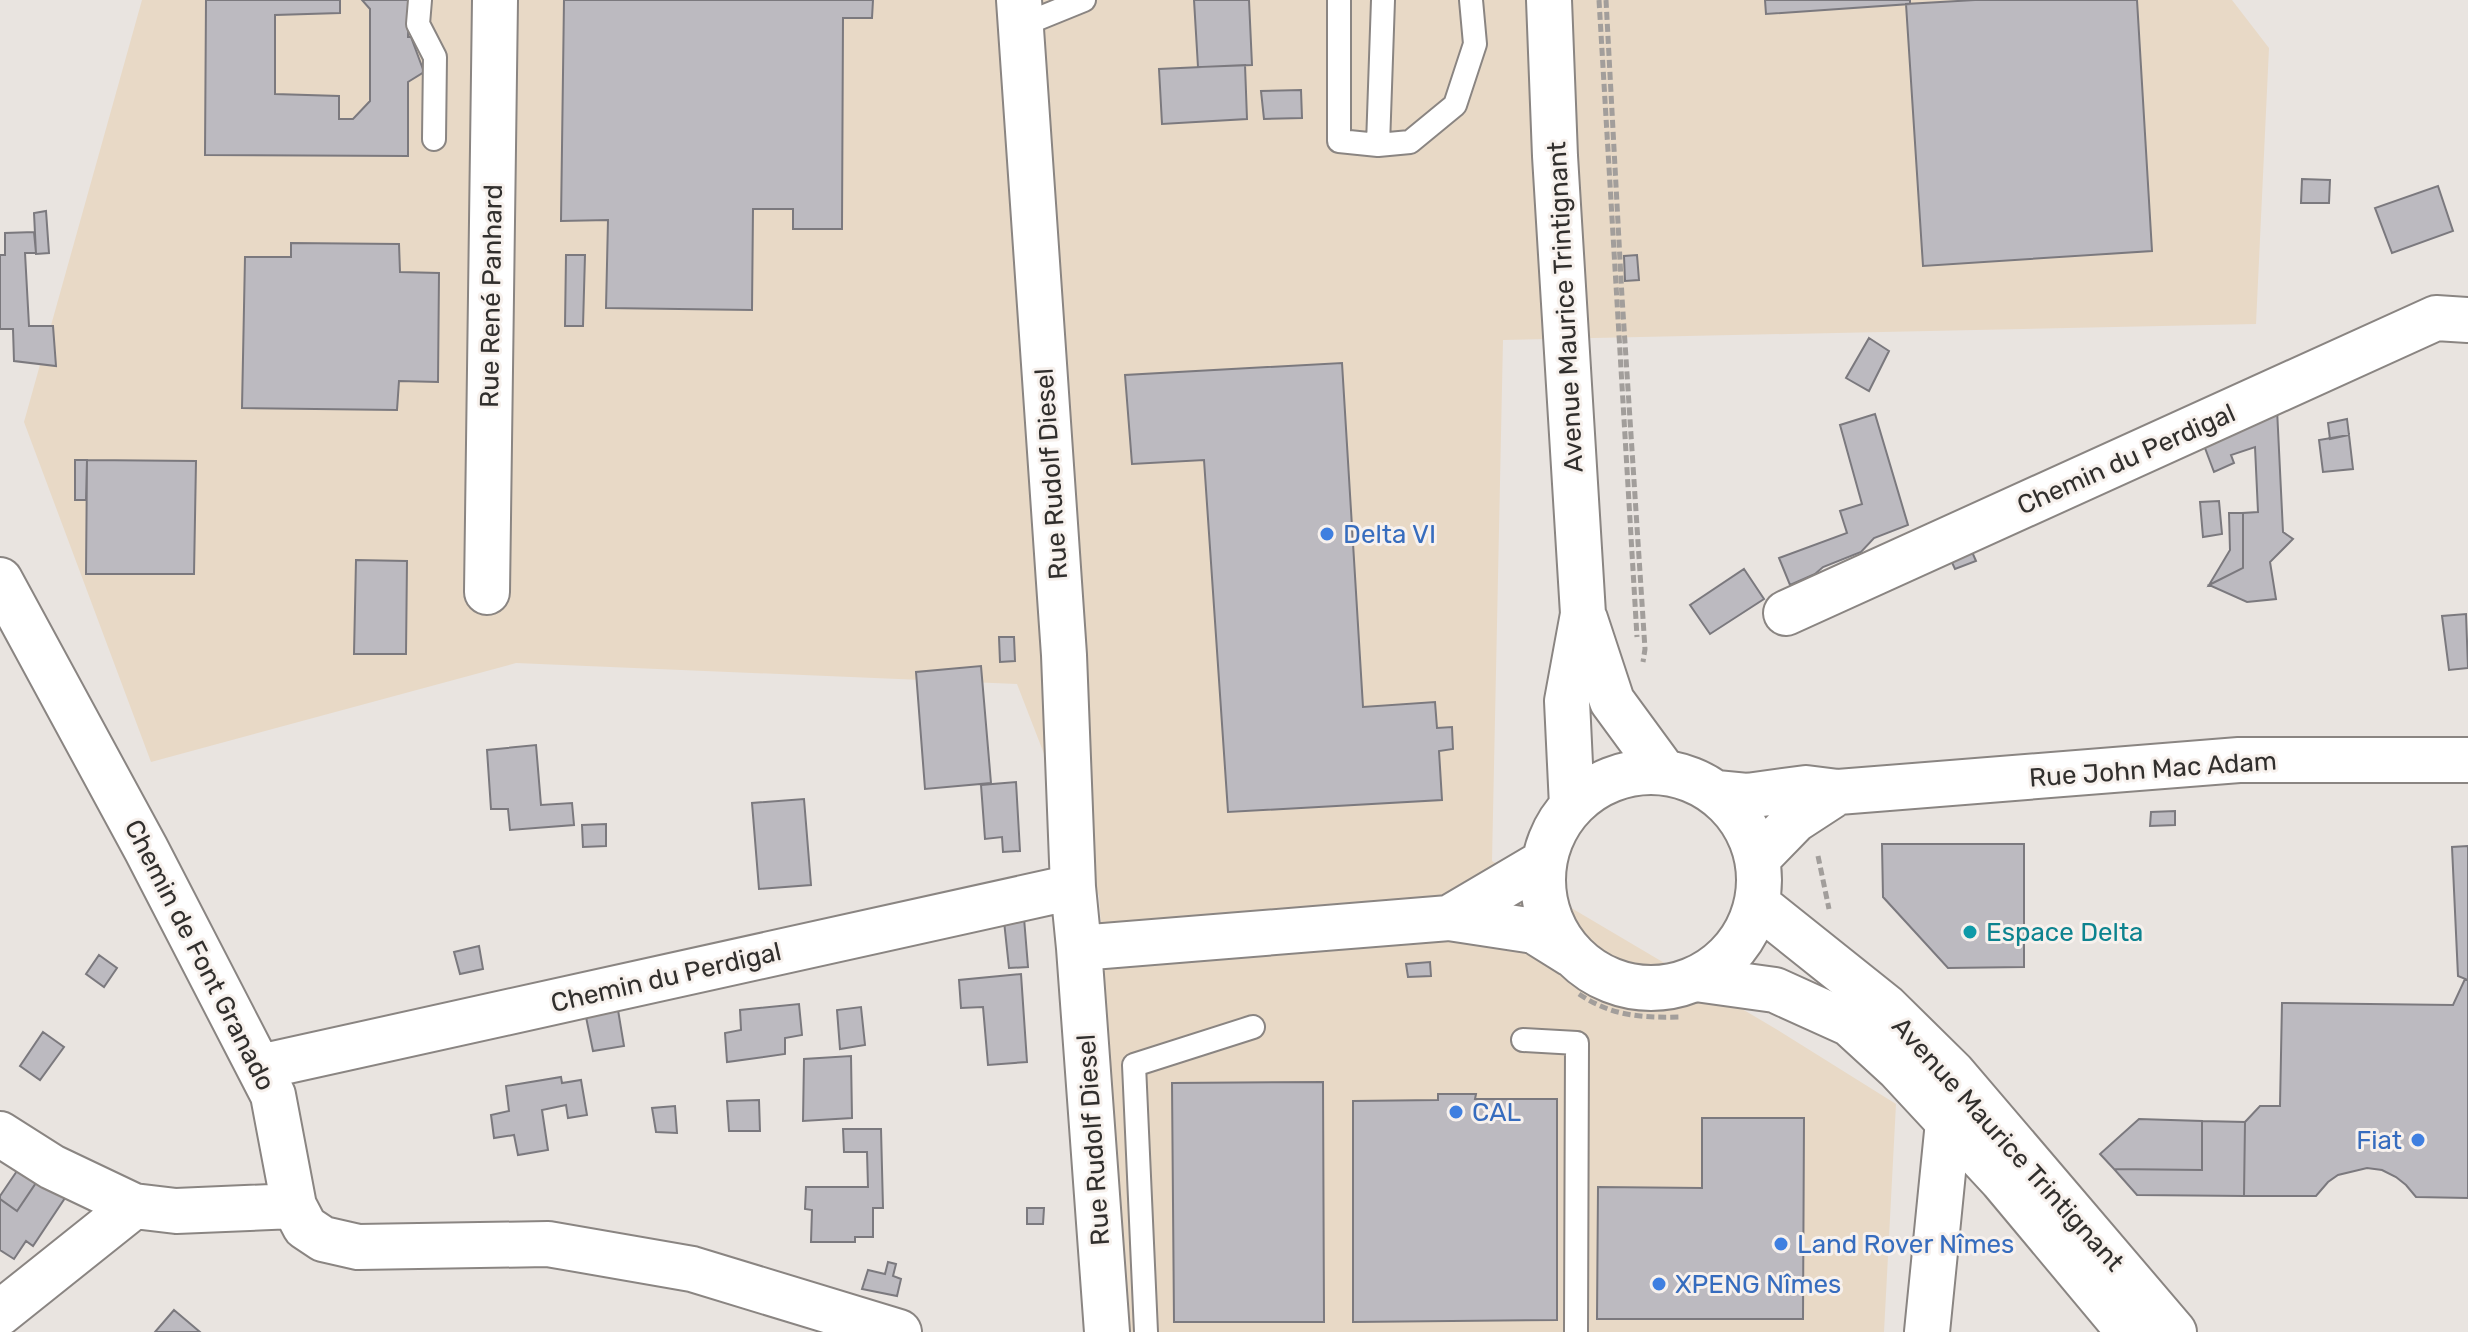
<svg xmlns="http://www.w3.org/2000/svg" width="2468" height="1332" viewBox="0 0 2468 1332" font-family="Rubik,sans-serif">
	<rect width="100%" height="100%" fill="#e9e4e0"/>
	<path fill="#e8d9c6" d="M142,0H2232L2269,48L2256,324L1503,340L1492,861L1776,1029L1896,1104L1884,1332H1128L1099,896L1017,684L516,663L151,762L24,422Z"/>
	<path fill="#bcbac0" stroke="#7b797e" stroke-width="2" d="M206,0H340V13L275,15V94L339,96V119H353L370,101V9L362,0H409L408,37H411L424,72L408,82V156L205,155Z
		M564,0H873L872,18H843L842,229H793V209H753L752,310L606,308L608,220L561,221Z
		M1194,0H1249L1252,65L1198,67Z
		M1765,0H1910V4L1766,14Z
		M1975,0H2137L2152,251L1923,266L1906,4Z
		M1245,65L1247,119L1162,124L1159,69Z
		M1301,90L1302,118L1264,119L1261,91Z
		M2302,179L2330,180L2329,203H2301Z
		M2438,186L2453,231L2392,253L2375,208Z
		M46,211L49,253L36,254L34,213Z
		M34,232L36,253H25L29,326H53L56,366L14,361L13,329H0V255H5V233Z
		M291,243L399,244L400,272L439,273L438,382L399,381L397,410L242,408L245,257H291Z
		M566,255H585L583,326H565Z
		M1637,255L1639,280L1625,281L1624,256Z
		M1869,338L1889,351L1869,391L1846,378Z
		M1342,363L1363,707L1435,702L1437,728L1452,727L1453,749L1439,751L1442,800L1228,812L1204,460L1132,464L1125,375Z
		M2277,409L2283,532L2293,539L2270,562L2276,599L2247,602L2209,585L2243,568V513L2258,512L2255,447L2231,455L2234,463L2214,472L2202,440Z
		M1875,414L1908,525L1874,538L1861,552L1823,567L1815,574L1790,585L1779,558L1847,533L1840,511L1862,504L1840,425Z
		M2347,419L2349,435L2330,439L2328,423Z
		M2349,435L2353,469L2323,472L2319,440Z
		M75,460H87L86,500H75Z
		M87,460L196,461L194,574H86Z
		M2219,501L2222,534L2203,537L2200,502Z
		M2229,513H2243V568L2209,585L2230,550Z
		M1969,545L1976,561L1955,569L1948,554Z
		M356,560L407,561L406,654H354Z
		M1744,569L1764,599L1710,634L1690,605Z
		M2466,614L2468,668L2449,670L2442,616Z
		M999,637H1014L1015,661L1000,662Z
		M981,666L991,783L925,789L916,672Z
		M536,745L541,805L572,803L574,825L510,830L508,809H491L487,750Z
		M1016,782L1020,851L1003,852L1002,837L985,839L981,785Z
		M804,799L811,885L759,889L752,803Z
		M2175,811V825L2150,826L2151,812Z
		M606,824V846L583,847L582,825Z
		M1882,844H2024V967L1948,968L1883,897Z
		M2468,846V980L2458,976L2452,847Z
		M1024,918L1028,967L1009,968L1004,921Z
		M479,946L483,969L460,974L454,952Z
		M99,955L117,968L104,987L86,974Z
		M1430,962L1431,976L1408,977L1406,964Z
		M1021,974L1027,1062L988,1065L983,1007L961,1008L959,980Z
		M2465,979L2468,980V1198L2416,1197L2406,1185L2396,1177L2382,1170L2367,1168L2338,1175L2328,1182L2316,1196H2244L2245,1122L2260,1106H2280L2282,1003L2453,1005Z
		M799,1004L802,1035L785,1038V1054L727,1062L725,1033L741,1030L740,1010Z
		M861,1007L865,1045L840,1049L837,1010Z
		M618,1010L624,1046L593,1051L586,1017Z
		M43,1032L64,1047L40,1080L20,1066Z
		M851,1056L852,1118L803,1121L804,1059Z
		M561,1077L562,1083L581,1080L587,1115L568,1118L566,1105L542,1110L548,1150L518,1155L514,1135L494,1138L491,1115L509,1111L506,1086Z
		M1323,1082L1324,1322H1174L1172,1083Z
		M1438,1094H1476L1475,1099H1557V1320L1353,1322V1101L1438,1100Z
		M759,1100L760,1131H729L727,1101Z
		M675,1106L677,1133L656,1132L652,1108Z
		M1702,1118H1804L1803,1319H1597L1598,1187L1702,1188Z
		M2139,1119L2202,1121V1170L2114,1169L2100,1154Z
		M2202,1121L2245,1122L2244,1196L2137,1195L2114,1169L2202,1170Z
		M843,1129H881L883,1208H873V1237H855V1242H811L812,1210L805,1209L806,1187H868L867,1152H844Z
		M21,1165L40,1177L17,1211L0,1199V1196Z
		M40,1177L67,1195L33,1246L26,1241L14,1259L0,1250V1199L17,1211Z
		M1027,1208H1044L1043,1224H1027Z
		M888,1262L896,1264L893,1276L901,1279L897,1296L862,1289L868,1270L885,1274Z
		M174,1310L200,1332H155Z"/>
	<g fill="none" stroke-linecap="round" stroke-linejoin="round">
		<defs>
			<path id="service" d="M420,0L418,24L435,57L434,139
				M1339,0V141L1378,145
				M1383,0L1378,145L1410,142L1455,105L1475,44L1471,0
				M1020,26L1084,0
				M1523,1040L1577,1043L1576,1332
				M1146,1332L1134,1065L1253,1027"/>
			<path id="minor" d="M1019,0L1064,655L1073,887L1079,948
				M1549,0L1555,156L1583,614L1567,701L1572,806
				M0,580L146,849L273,1095L294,1206L305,1227L323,1239L358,1247L548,1244L692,1269L899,1332
				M487,592L495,0
				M1786,613L2436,318L2468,320
				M1585,619L1612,701L1664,772
				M1543 880a108 108 0 1 1 216 0a108 108 0 1 1-216 0Z
				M1716,793L1747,796L1806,788L1838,792L2239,760H2468
				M1758,858L1795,820L1838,792
				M1757,904L1886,1007L1953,1073L2174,1332
				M1449,918L1544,862
				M260,1067L1073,887
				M0,1134L52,1167L134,1206L176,1211L294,1206
				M0,1313L134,1206
				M1107,1332L1079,948L1449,918L1534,931L1571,954
				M1927,1332L1951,1092"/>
			<path id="motorway" d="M1696,979L1775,990L1850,1024L1898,1068L2002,1180L2129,1332"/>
		</defs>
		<use href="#service" stroke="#8a8582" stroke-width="26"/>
		<use href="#minor" stroke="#8a8582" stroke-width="48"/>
		<use href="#motorway" stroke="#8a8582" stroke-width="48"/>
		<path stroke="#a29e9b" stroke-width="5" stroke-dasharray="8 4" stroke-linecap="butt" d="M1599,0L1637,637
			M1606,0L1622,297L1645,649L1643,662
			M1818,856L1829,909
			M1579,994C1611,1016 1642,1018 1679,1017"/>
		<use href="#service" stroke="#fff" stroke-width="22"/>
		<use href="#minor" stroke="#fff" stroke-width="44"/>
		<use href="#motorway" stroke="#fff" stroke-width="44"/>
	</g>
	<g fill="#3f7fe0" stroke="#f7f1ed" stroke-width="3">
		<circle cx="1327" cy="534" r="8"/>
		<circle cx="1456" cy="1112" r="8"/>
		<circle cx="2418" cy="1140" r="8"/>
		<circle cx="1781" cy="1244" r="8"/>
		<circle cx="1659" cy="1284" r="8"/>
	</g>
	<circle fill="#0f9aa8" stroke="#f7f1ed" stroke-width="3" cx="1970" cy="932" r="8"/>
	<g text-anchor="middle" stroke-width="6" stroke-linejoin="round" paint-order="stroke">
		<g font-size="26" fill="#312f2d" stroke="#f7f1ed">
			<text transform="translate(491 296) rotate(-89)" y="9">Rue René Panhard</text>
			<text transform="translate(1565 307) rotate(-93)" y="9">Avenue Maurice Trintignant</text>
			<text transform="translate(2126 459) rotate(-24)" y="9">Chemin du Perdigal</text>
			<text transform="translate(1051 474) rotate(-94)" y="9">Rue Rudolf Diesel</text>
			<text transform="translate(2153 769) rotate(-4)" y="9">Rue John Mac Adam</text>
			<text transform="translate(200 955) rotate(63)" y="9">Chemin de Font Granado</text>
			<text transform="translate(666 977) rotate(-13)" y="9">Chemin du Perdigal</text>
			<text transform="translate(1093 1140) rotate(-94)" y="9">Rue Rudolf Diesel</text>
			<text transform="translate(2008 1144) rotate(48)" y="9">Avenue Maurice Trintignant</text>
		</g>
		<g font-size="26" fill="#366cbe" stroke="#f7f1ed" text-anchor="start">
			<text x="1343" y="543">Delta VI</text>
			<text x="1472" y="1121">CAL</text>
			<text x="2402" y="1149" text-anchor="end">Fiat</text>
			<text x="1797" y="1253">Land Rover Nîmes</text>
			<text x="1675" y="1293">XPENG Nîmes</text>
		</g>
		<g font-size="26" fill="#0d838f" stroke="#f7f1ed" text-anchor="start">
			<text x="1986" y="941">Espace Delta</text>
		</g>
	</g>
</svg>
